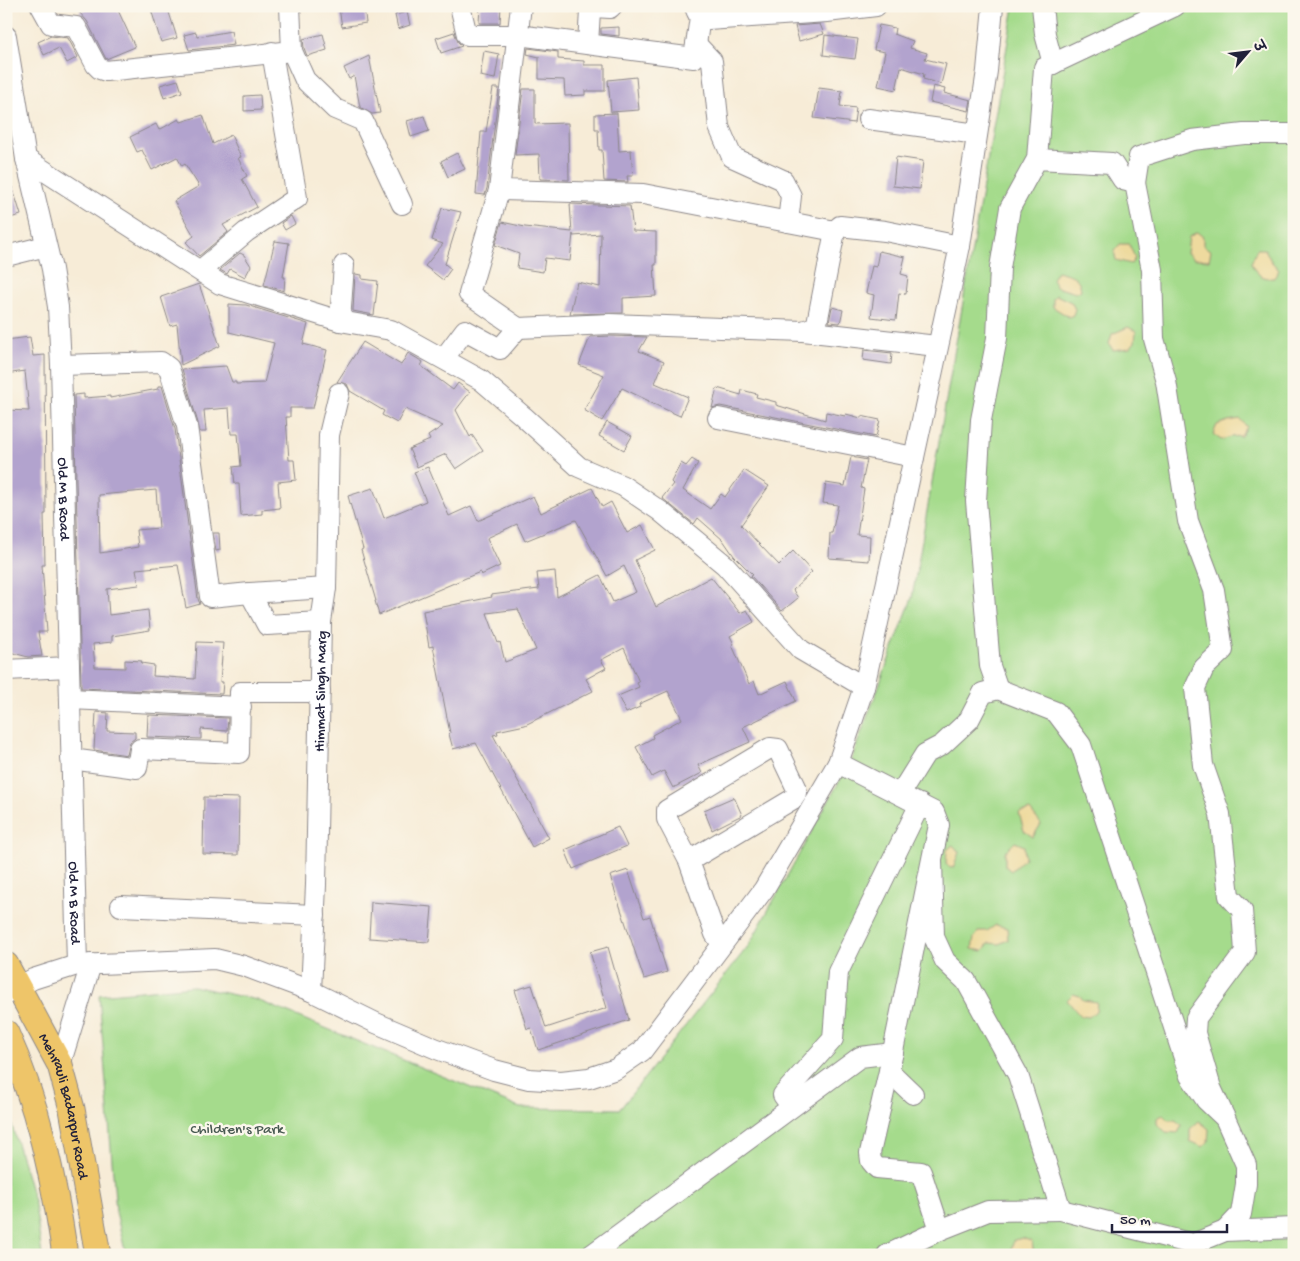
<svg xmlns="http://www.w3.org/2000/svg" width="1300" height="1261" viewBox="0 0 1300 1261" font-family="'Gochi Hand','Playpen Sans Deva',sans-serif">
	<rect width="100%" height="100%" fill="#fbf7ec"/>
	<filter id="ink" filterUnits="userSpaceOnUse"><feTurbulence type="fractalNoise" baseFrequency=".02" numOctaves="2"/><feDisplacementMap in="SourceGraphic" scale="10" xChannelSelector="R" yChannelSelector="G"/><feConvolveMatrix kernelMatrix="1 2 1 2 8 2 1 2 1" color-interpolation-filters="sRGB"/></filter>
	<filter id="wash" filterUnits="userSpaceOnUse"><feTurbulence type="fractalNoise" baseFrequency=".0096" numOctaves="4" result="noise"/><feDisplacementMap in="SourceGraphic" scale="20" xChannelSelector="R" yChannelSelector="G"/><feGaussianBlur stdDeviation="1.12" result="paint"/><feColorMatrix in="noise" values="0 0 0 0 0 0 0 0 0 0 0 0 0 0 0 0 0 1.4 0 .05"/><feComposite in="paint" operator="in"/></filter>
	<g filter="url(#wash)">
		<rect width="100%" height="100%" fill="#f7ecd7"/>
		<path fill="#a5db8c" stroke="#647e64" d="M1014,6H1294V1255H126L116,1212L99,995L193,986L257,1000L520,1108L620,1109L749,945L851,760L912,598Z
			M6,1105L35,1205L42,1255H6Z"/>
		<path fill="#eeda9e" stroke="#887e6c" d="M1197,232L1203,237V245L1211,251L1209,260L1194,259L1187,253L1189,237Z
			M1120,244H1129L1135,258L1131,264L1116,260L1114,251Z
			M1257,249H1265L1271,261L1279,270L1274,278C1262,279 1256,274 1251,263Z
			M1057,271C1071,275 1079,275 1081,290L1076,293L1056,287L1052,279Z
			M1056,295L1071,302L1075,309L1073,315L1069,317L1053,307V299Z
			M1128,327L1136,331L1135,342L1130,348L1113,350L1109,344L1112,334Z
			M1240,419L1247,427L1241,436L1231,437L1221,440L1213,434L1217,425L1228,421Z
			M1030,810L1041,824L1033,837L1024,831L1019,813Z
			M1015,842L1024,846L1025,858L1011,871L1005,866V852Z
			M953,845L959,852L954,867L950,868L946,864L947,850Z
			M996,925L1007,928L1008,940L999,944L989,943L983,951L972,949L974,938L979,931H987Z
			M1073,994L1080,996L1083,1000L1097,1002L1096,1011L1089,1017L1080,1016L1067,1000Z
			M1163,1115L1168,1120H1175L1182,1125L1178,1133L1166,1132L1157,1124V1118Z
			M1199,1121L1209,1129L1208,1142L1203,1147L1190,1141V1129Z
			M1023,1238L1032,1242L1034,1255H1016L1011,1250L1014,1240Z"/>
		<g id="blocks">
			<path fill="#b2a3ce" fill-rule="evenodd" d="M91,6H116L135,47L106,59L87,21L79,12Z
				M150,6H167L177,38L161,42Z
				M352,6H364L366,23L342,27L339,8Z
				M480,6H501L500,23H479Z
				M407,12L410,25L398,29L395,15Z
				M820,24L824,34L799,41L795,26Z
				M879,25L895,28L894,34L913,41L910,48L927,53L925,59L946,64L941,84L923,79L924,74L901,67L896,90L878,86L885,52L874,50Z
				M619,27V36L601,34V28Z
				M231,31L234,45L189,50L184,35L196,32L197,37Z
				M454,32L458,42L462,46L441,53L436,38Z
				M323,34L327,50L307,56L304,48L303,39Z
				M825,35L858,39L855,59L823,55Z
				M51,36L68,38L78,57L67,63L59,48L44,55L38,42Z
				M528,48L558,52V59L584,61V65H605V91H585V95L565,96L564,80L539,79V57L527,54Z
				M484,51L499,54L495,79L480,76Z
				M369,56L380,113L372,114L360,107L354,76L349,79L344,68Z
				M636,77L639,110L611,112L608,80Z
				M178,80L182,92L164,98L160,85Z
				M933,86L945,89L944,93L971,100L969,111L930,102Z
				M493,88H499L487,188L485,195L476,194L481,132H486Z
				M819,88L842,91L840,106L856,108L854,123L814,118Z
				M523,89H535V124L568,123L569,180L540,179L539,154L515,155Z
				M260,95L261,110L244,111V96Z
				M617,113L619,151L631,150L633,176H627L628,182L604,181L602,150H599L598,129H595V114Z
				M203,115L213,144L231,135L241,157L238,158L247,176L242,179L257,207L223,225L228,232L199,256L186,242L194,236L174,201L199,186L185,164L182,166L177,157L152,170L142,150L137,152L130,137L156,124L159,130L179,119L181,122Z
				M424,116L429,131L411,137L407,121Z
				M457,153L465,169L448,177L441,161Z
				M896,157L923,161L920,189L893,186Z
				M6,176H9L21,215L6,219Z
				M570,204L630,206L633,231L656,232V265H654L656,296L623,298V313L570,314L577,282L600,287L601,234L573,236V234L570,261L545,258L543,272L517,268L519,254L495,245L502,222L525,227L572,232Z
				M442,208L461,212L445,264L451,269L443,280L425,266L443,244L432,240Z
				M291,216L295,224L285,230L281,223Z
				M275,241L289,243L283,277H285L284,291L264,285Z
				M879,251L905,257L901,274L908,276L906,294L899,293L896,320L871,317L874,295L866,293L872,266L876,267Z
				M240,253L244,255L251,266L245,277L230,269L227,274L220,270Z
				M355,274L362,275V279L378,281L374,315L353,311Z
				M199,284L220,346L181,365L177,324L170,326L161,297Z
				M229,304L246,305L308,324L303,344L327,350L313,408H290V417H286L289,460H294L296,480L278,482L280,508L262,510V514L241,516L239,484H235L233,467L241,466L238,434H231L229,408L204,410L206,432H200L198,423L182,369L226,366L232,382H236V384L264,383L274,343L229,332Z
				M832,307L843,310L840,323L829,322Z
				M610,336L647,337L639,351L664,361L655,383L688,397L680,416L649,402V401L622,388L602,421L584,410L604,375L579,365L590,337Z
				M30,337L33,356L45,355L46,514H44L45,565H42L47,632H38L42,656L28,657L6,651V410L29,411L25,371L6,374V340Z
				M363,342L401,365L408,353L423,362L421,366L453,390L458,383L470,392L456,410L470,437L472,435L483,451L456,469L446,454L417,467L409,449L430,440L428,436L443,426L405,409L397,423L382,415L384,411L350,391L347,384L337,382Z
				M864,350L892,353L891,364L863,360Z
				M158,386H162L175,429L198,599L200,604L186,608L178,565L136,569L139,585L107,589L109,615L148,610L150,630L112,636V642L93,644L95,667L125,668V660L142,661L141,663L154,665L153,676L195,679L197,642L223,643L220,682H223L222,694L81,688L74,395L84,394V398L110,396V398L158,389ZM156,490L159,528L136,530L138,547L100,553L99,495Z
				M717,388L741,395L742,390L757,394L756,397L776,402V405L825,420L826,412L845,416L846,414L861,418V416L880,420L876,437L720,406L712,408Z
				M607,422L632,436L624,450L599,436Z
				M851,457L867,460L861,488L864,489L857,535L870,536L869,561L829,558L830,533H832L838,505L823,503L826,483L845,486Z
				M692,459L698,463L683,490L710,509L721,494L725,497L744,470L769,486L741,525L779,565L793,551L812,572L793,590L798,598L782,611L751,576L753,575L734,556L723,540L698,518L694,524L662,498L673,484L671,482L681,463L686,466Z
				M428,467L449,516L471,506L478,521L533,496L541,513L592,488L602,507L611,502L627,533L642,525L655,550L635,560L656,607L711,577L740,613L747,610L754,622L730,636L734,644L732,645L749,684L754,681L759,694L787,681L796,701L743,727L750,742L698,765L702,773L673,788L664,771L652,777L636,747L653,738L652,735L682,719L668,691L639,704L640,707L626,713L618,696L639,687L637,683L639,682L624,648L601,660L606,668L586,679L593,691L525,725L497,731L498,734L493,735L549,838L532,847L476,743L453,749L449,734L450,733L433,646L429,647L423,611L492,597L491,595L539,589L537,573L555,571L557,597L600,575L613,602L636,592L624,566L607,576L576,520L525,541L517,524L487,538L500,566L481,575L480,572L379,615L375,601H376L361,550L363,549L348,496L373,488L384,518L426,501L414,472ZM518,609L536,650L505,662L500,642L498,643L487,613Z
				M213,533H219L220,550L216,551Z
				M96,712L108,713L107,731L135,732V738L130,742L127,755L94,750Z
				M148,715L228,718L227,731L201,729V739L147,737Z
				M204,797L239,798L238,855L203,854Z
				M734,797L742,815L712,830L704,810Z
				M618,827L627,846L573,869L565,850Z
				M628,870L644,918L650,916L667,972L644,979L610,876Z
				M371,902L432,907L429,942L369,938Z
				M608,947L629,1020L538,1050L531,1028L527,1029L515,990L532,985L546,1028L607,1008L590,952Z"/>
		</g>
	</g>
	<g filter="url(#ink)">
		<use href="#blocks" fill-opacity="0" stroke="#8c8789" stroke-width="1"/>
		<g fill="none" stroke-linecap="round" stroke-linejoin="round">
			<defs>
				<g id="minor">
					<path d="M41,6L51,24L76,27L96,65L100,69L106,71L292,51"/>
					<path d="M290,6L292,51L305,80L335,109L363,121L402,204"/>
					<path d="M460,6L467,35H518L694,58L700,17"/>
					<path d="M521,6L499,190L643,194L835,231"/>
					<path d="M695,6C697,15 700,17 708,20L827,12L876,6"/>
					<path d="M1042,6L1045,34L1053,64"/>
					<path id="s1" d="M6,36L26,159L52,269L58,307L61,365L77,965"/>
					<path d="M588,44L590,11L594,7L610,8L612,6"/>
					<path d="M696,44L712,61L719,127L732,157L783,180L791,196L788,222"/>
					<path d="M868,119L977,134"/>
					<path d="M26,159L220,284L340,321L391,330L481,380L523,416L579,467L623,486L660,511L725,565L801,650L864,687"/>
					<path d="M1037,159L1044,68L1175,6"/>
					<path d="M1135,183L1139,157L1192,140L1244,134H1294"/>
					<path d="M499,190L469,294L518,328L610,324L803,331L814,327L817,323L835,231L840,226L885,231L960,246"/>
					<path d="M6,256L46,246"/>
					<path d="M201,270L246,232L297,198L272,52"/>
					<path d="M340,321L344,265"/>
					<path d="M803,331L937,346"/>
					<path d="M444,358L465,330L500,349L518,328"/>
					<path d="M61,365L161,362L169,368L187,426L210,597L250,593L267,625L321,622"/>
					<path d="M718,418L914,457"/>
					<path d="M250,593L326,588"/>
					<path d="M6,670L69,667"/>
					<path d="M998,689L990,666L976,501L981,420L997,338L1000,268L1010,208L1037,159L1112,163L1123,180L1135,183L1152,270L1154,339L1166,381L1188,521L1214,590L1223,650L1204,668L1195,688L1203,765L1220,814L1229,896L1242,910L1245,952L1196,1018L1195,1033L1211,1088L1225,1118"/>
					<path d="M70,699L241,707"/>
					<path d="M71,759L137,768L140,749L239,753L240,692H320"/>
					<path d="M838,763L934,812L939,825L932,859L889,1071L870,1153L871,1161L877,1168L921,1172L940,1230L988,1211L1061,1210L1018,1075L966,981L945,961L934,937L932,859"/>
					<path d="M900,794L925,754L942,745L969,720L983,693L998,689L1056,712L1081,745L1190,1076L1206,1100L1225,1118L1246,1165V1184L1241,1214L1225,1231"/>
					<path d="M689,861L793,799L797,793L796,787L778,749L770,748L667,810V819L689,861L715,934L722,944"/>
					<path d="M121,906L315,915"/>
					<path id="s2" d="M311,991L316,885L321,622L326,588L329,435L339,393"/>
					<path d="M6,994L33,979L77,965L215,959L244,966L311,991L376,1023L437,1049L494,1070L529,1079L561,1081L589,1078L616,1069L642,1051L764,889L838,763L864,687L960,246L987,71L993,6"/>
					<path d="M60,1065L91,964"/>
					<path d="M889,1071L913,1094"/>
					<path d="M791,1106L783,1095L833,1039L838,972L920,804"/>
					<path d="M1061,1210L1193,1244L1225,1231L1294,1228"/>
					<path d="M591,1255L860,1057L893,1053"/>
					<path d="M887,1255L940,1230"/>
				</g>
				<g id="major">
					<path id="s3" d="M6,965L60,1065L72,1109L98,1255"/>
					<path d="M6,1033C38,1103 54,1179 65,1255"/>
				</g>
			</defs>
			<use href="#minor" stroke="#8c8789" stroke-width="22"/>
			<use href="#major" stroke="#8c8789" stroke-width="27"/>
			<use href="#minor" stroke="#fff" stroke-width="20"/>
			<use href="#major" stroke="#eec569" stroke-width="25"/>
		</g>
	</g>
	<g text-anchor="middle" stroke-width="5" stroke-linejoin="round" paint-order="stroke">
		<g font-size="15" fill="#22223b" stroke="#fbf7ec">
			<text dy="5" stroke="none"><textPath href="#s1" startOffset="468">Old M B Road</textPath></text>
			<text dy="5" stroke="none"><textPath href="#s2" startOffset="300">Himmat Singh Marg</textPath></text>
			<text dy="5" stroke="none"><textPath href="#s1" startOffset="872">Old M B Road</textPath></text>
			<text dy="5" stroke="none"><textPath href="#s3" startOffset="154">Mehrauli Badarpur Road</textPath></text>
		</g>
		<g font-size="15" fill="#495a53" stroke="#fbf7ec">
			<text x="237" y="1133">Children's Park</text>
		</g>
	</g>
	<rect width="1300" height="1261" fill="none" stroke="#fbf7ec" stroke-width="25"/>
	<g transform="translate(1248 52) rotate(62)" stroke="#fbf7ec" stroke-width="4" paint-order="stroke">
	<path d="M0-4L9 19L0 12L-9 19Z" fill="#22223b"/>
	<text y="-8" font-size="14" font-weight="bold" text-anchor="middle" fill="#22223b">उ</text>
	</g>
	<path d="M1112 1224v8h115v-8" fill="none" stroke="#22223b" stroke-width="2.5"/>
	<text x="1120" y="1224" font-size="15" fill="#22223b" stroke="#fbf7ec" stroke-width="4" paint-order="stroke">50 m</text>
</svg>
